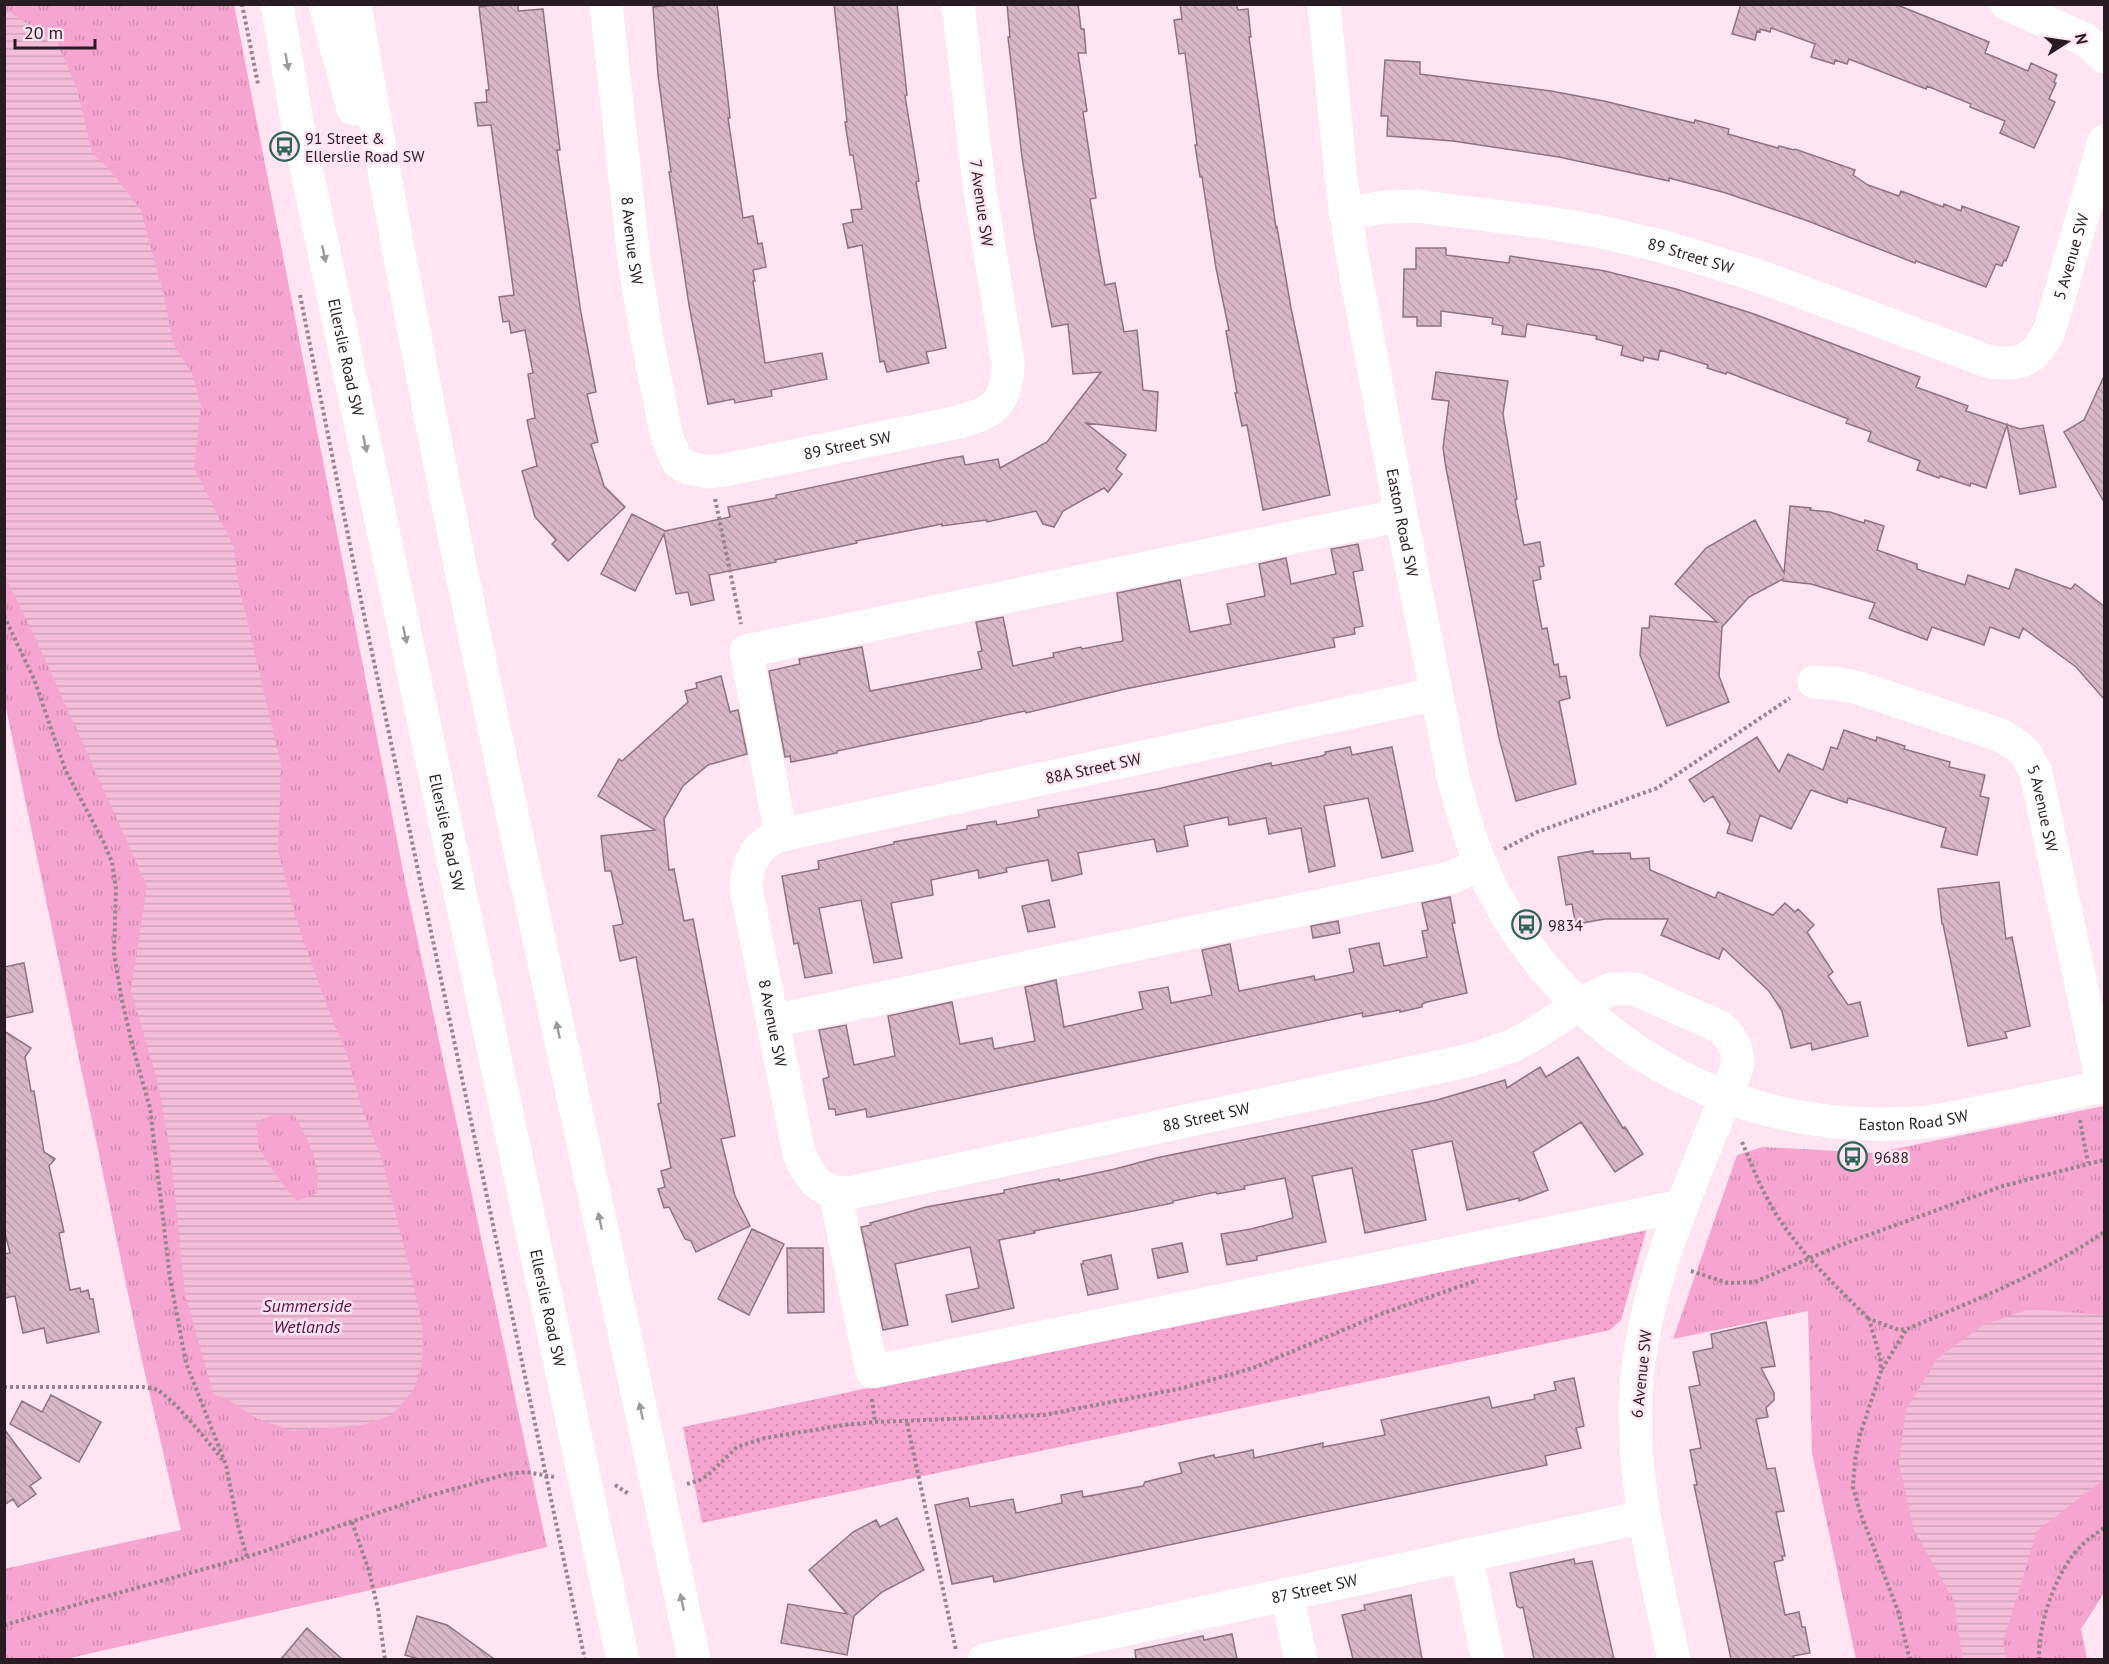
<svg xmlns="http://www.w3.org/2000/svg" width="2109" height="1664" viewBox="0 0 2109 1664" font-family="'PT Sans',sans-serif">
	<defs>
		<pattern id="grass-dots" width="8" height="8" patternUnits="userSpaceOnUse" patternTransform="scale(1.5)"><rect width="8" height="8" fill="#f5a5cf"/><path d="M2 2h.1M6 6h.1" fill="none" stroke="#d28db1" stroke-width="1.8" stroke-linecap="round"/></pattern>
		<pattern id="park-tufts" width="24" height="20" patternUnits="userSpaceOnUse" patternTransform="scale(1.5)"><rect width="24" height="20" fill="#f5a5cf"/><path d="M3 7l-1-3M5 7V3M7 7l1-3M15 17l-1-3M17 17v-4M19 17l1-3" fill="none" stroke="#d28db1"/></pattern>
		<pattern id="water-rules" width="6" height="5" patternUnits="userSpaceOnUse" patternTransform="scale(1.5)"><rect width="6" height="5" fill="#f4bed9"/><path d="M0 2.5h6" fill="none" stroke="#d1a3ba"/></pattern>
		<pattern id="building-back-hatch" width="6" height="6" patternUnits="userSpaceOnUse" patternTransform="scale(1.5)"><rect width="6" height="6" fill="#d8b8c7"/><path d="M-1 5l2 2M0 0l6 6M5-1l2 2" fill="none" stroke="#b99eab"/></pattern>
	</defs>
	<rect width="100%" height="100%" fill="#ffe4f1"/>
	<path fill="url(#grass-dots)" d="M1648,1224L1621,1320L1610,1330L702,1523L683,1427Z"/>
	<path fill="url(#park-tufts)" d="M5,5H234L404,876L547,1547L393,1585L61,1660L5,1659L4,1569L181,1530L141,1356L5,703Z
		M2104,1106V1593L2081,1629L2087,1659H1856L1812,1453L1808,1311L1673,1339L1737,1155L1763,1147L1875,1153Z"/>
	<path fill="url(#water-rules)" fill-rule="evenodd" d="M5,9L57,43L77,88L92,153L110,170L141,210L162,289L174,345L192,373L201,405L194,468L234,547L238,582L281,765L278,851L297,922L325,1001L348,1058L362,1109L382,1160L414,1286L423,1332L422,1363L414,1389L392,1415L363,1425L292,1431L256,1418L229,1400L213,1394L185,1293L170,1149L157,1079L131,991L147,886L34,635L5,576ZM273,1114L294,1115C309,1140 321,1163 317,1193L297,1201L278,1179L259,1148L256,1123Z
		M2029,1309L2104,1315V1479L2037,1531L2003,1642L2006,1659H1963L1954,1601L1914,1530L1899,1464L1906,1410L1937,1359L1983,1325Z"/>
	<path fill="url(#building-back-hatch)" stroke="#907381" stroke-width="1.5" d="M501,4H518V11L543,9L560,150H557L581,313L596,392L587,394L598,442L591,444L604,486L625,507L568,561L552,544L556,540L535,517L522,471L537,466L527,420L535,418L528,374L533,373L525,330L511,333L509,321L503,322L499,297L514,295L491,125L478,126L475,103L487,102L486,90H489L479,7Z
		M678,4H717L730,118H728L743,218L753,216L758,244L762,243L766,267L753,270L755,281H753L765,363L822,353L827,379L771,390L772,396L735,403L734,399L708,404L689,305L669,172H671L658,75L653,7Z
		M834,4H897L907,95L905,96L919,181L916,182L946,348L926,352L929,363L887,372L884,361L880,362L862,245L848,248L843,224L853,222L851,210L862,209L853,155H850L845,122H847Z
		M1007,4H1078L1081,29H1084L1086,53H1078L1087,111L1083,112L1096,198L1090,199L1100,258L1105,285L1115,283L1124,332L1137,330L1143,390L1158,392L1156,431L1086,423L1126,455L1116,469L1122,474L1108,492L1104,488L1063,511L1054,527L1043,524L1036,511L987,522L986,520L942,526V524L856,541L857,543L775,560L776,562L709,575L714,600L691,605L688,592L676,594L664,534L635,591L601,574L632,514L665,531L730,517L728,507L776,498V495L946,459L963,456L965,465L998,459L1000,468L1047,442L1101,372L1073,374L1068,324L1052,327L1035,239L1022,157L1008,37H1010Z
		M1180,4H1236L1238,10L1248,9L1251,37H1249L1276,228L1277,227L1291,308L1330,495L1263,510L1247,425L1242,426L1235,393H1237L1226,331L1229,330L1216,268L1202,177H1200L1195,145H1197L1185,53L1179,54L1174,20L1182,19Z
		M1741,4H1895L1989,42L1985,53L2028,71L2031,63L2057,75L2054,82L2056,83L2049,99L2055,102L2034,148L2000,133L2005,121L1970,107L1971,104L1927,86L1926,89L1849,59L1847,64L1835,60L1834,64L1811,57L1815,44L1771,28L1770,32L1760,29V32L1757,31L1755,40L1732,34Z
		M1385,60L1420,62V74L1551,91L1604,101L1694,123L1695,120L1729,129L1728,134L1778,148L1779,146L1794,150L1795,149L1855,170L1853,175L1868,185L1899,196L1901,191L1943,207L1944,204L1961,211L1962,206L2019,227L2006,261L2004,260L2002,266L1996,264L1986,287L1916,261L1915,263L1808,221L1726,193L1669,178V181L1559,157L1453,141L1387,136L1388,116H1381Z
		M1416,248H1446V255L1509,263L1510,256L1605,271L1676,289L1754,314L1920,377L1916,387L1968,406L1966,411L2020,429L2043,425L2056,487L2020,494L2007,425L1986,488L1971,483L1970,486L1940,476L1939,478L1917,470L1920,461L1868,441L1871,432L1846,423L1848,419L1727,372L1726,374L1707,368L1708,365L1660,350L1658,360L1644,357L1643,361L1621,355L1623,346L1596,339L1597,336L1527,324L1525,337L1502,334L1503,326L1492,324L1493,318L1441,311V326H1417V317H1403L1404,269H1416Z
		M1436,372L1508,381L1503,414L1517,499L1515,500L1524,545L1540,542L1544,566L1539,567L1541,579L1533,581L1542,629L1547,628L1554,665L1558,664L1560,677L1566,676L1570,698L1559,701L1576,784L1516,801L1499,738L1446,468L1443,448L1449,401L1432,399Z
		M2104,376V502L2064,432L2084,420Z
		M1790,506L1811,508L1810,510L1830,512L1864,523L1865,520L1884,526L1877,550L1917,564V569L1965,585L1968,575L2009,589L2016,569L2071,589L2075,584L2104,606V699L2076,667L2023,628L2019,638L1990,627L1984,645L1932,627L1927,640L1869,618L1875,603L1811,584L1783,581V579L1749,597L1722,627L1719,676L1729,702L1667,726L1640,655L1642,628H1649L1650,616L1717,622L1675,584L1706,548L1755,520L1784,573Z
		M1358,544L1363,570L1353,572L1363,626L1354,628L1355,634L1333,638L1335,647L1125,689L1026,713L1025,711L982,720V721L898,738L837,751V753L791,762L790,756L785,757L769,671L800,664L799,659L862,647L870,691L982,669L978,652L982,651L976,622L1003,617L1013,666L1054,657L1053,653L1081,647L1082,649L1123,641L1117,593L1180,580L1190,632L1231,624L1227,604L1265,596L1259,564L1286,558L1291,584L1336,574L1331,549Z
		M721,676L730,712L738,710L747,754L708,765L683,786L664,819L669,870L674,869L684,921L693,919L735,1136L721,1139L735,1196L750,1226L696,1252L691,1241L685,1239L669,1207L664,1208L658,1189L665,1187L661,1171L671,1168L658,1104L661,1103L659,1086L636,957L620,961L613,926L623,924L611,871H605L601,836L655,830L598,796L619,759L622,761L688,702L685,691L697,688L696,683Z
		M1844,730L1876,741L1877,737L1905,746L1904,749L1950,762L1949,767L1985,775L1980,796L1989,798L1977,855L1941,847L1946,828L1848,798L1847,803L1811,790L1791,829L1760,815L1752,841L1727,833L1730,824L1713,796L1704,802L1689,780L1757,737L1779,772L1788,754L1823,770L1831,747L1837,749Z
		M1350,747L1352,755L1392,747L1413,851L1382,858L1368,798L1324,806L1335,866L1309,872L1301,828L1269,834L1266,818L1229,825L1228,817L1184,826L1188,846L1157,852L1154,839L1078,853L1082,874L1052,881L1048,860L1006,868L1007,872L979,878L978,870L931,880L933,895L891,903L902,958L874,963L861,900L819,908L832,973L805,978L798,943L794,944L782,876L819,869L818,861L894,844V842L967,829V826L996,821L997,825L1039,817L1038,810L1157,789L1271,763L1272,766L1322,756L1326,754L1325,752Z
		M1593,851V854L1630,853L1631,859L1649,858L1650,870L1715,898L1718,892L1773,915L1785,903L1795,912L1798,909L1814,925L1807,932L1833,972L1828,976L1848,1005L1860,1002L1868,1036L1812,1050L1811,1043L1791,1048L1782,1011L1769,991L1723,948L1719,959L1661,935L1668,919H1605L1577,924V921H1575L1572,904L1566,905L1558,857Z
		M1999,882L2006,939L2012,937L2030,1026L2005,1032L2007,1038L1968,1046L1943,924H1942L1938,889Z
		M1450,897L1455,923H1452L1467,993L1427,1002L1422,1004V1007L1400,1012V1010L1363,1017L1362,1013L870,1117H867L866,1109L836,1115L835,1109H829L823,1079L829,1077L819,1030L846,1025L854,1065L895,1056L888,1016L952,1002L960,1044L992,1038L994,1049L1035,1041L1025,987L1056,980L1064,1027L1143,1009L1139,992L1168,987L1171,1003L1212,995L1202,950L1230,944L1239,991L1314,976L1315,980L1354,972L1349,949L1379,943L1384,966L1427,957L1422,931L1428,930L1422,903Z
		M1049,900L1055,927L1028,932L1022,906Z
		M1338,921L1340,933L1313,938L1311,926Z
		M24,963L33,1012L4,1018V967Z
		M4,1031L31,1048L25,1057L31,1091H34L44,1152L55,1159L49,1166L64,1232L59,1233L70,1290L80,1288L81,1292L88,1290L90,1299H93L99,1332L47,1343L44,1328L23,1333L15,1296L4,1298V1254L10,1253L4,1229Z
		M1578,1057L1623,1128L1625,1127L1643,1154L1615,1172L1581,1122L1533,1152L1548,1190L1519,1201V1198L1467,1210L1452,1141L1412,1150L1426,1220L1365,1233L1352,1168L1312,1176L1326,1242L1257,1256V1260L1227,1265L1221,1234L1251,1229L1293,1218L1285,1178L1244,1186L1245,1189L1217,1194L1216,1192L1173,1201V1203L1034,1231L1035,1233L999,1240L1014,1308L952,1322L946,1295L979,1288L970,1247L895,1264L908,1325L883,1330L861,1227L871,1225L870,1223L926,1207L1004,1193V1190L1059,1179V1181L1115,1169L1156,1158L1437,1100L1505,1080L1507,1088L1540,1067L1546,1077Z
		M752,1229L784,1244L749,1315L718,1299Z
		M1182,1243L1188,1272L1158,1278L1152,1249Z
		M787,1248H823L824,1312L788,1313Z
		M1111,1255L1118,1289L1088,1295L1081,1264H1083V1261Z
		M1766,1322L1775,1366L1761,1368L1774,1393V1400L1766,1408L1768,1417L1756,1419L1767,1469L1775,1468L1784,1511L1776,1512L1785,1556H1782L1783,1560L1774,1562L1785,1615L1799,1612L1802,1627H1805L1810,1653L1793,1656L1794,1659H1731L1694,1485H1697L1690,1450L1701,1448L1689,1387L1700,1385L1693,1352L1713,1348L1711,1334Z
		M1574,1378L1584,1426L1576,1428L1581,1448L1545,1456L1547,1465L994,1582L993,1576L952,1584L935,1505L968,1498L970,1507L1013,1499L1016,1513L1062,1503L1061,1495L1082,1491L1083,1497L1143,1486L1145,1482L1182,1473L1179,1463L1214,1455L1215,1458L1253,1450L1254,1458L1323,1443V1447L1339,1444L1385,1435L1381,1420L1489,1397L1492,1408L1535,1399L1534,1395L1556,1390L1554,1382Z
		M51,1395L101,1422L79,1462L10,1424L22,1401L42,1412Z
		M4,1429L41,1478L30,1486L36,1494L18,1507L13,1499L4,1505Z
		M897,1518L924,1570L882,1592L854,1616L847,1655L781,1643L788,1604L847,1614L809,1570L853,1532L876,1520L880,1527Z
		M1574,1559L1575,1564L1592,1561L1614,1659H1534L1523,1607L1520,1608L1517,1606L1510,1573Z
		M1411,1595L1422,1659H1353L1342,1615L1365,1610L1364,1605Z
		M417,1616L447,1625L494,1659H418L405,1655Z
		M307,1628L342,1659H281Z
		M1232,1634L1237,1659H1136L1135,1650L1203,1636L1204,1640Z"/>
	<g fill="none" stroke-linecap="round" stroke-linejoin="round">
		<path stroke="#97848d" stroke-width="4" stroke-dasharray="3 3" stroke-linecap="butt" d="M242,4L258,84
			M300,295L363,610L585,1660
			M715,499L741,624
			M4,616L34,679L65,769L103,841L112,862L116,889L114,953L121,996L133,1048L150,1108L170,1278L186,1363L226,1465L238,1526L247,1557
			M1504,849L1537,832L1657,788L1790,698
			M2080,1120L2088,1163
			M1742,1142C1750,1160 1757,1180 1767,1198C1791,1245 1832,1282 1869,1319
			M1691,1271L1728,1283L1755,1282L1838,1246L2003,1186L2104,1160
			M1882,1369L1906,1330
			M4,1387H143C147,1388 153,1388 157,1390C172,1397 212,1446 224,1462
			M872,1399L875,1422
			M907,1423L956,1650
			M687,1484L700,1480L708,1475L737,1447L765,1438L844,1425L875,1422L1044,1415L1183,1388L1253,1368L1381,1314L1478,1280
			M615,1485L629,1494
			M352,1522L369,1571L378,1609L385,1660
			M4,1625L247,1557L425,1497L507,1474L527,1472L554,1477
			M1910,1660L1898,1611L1860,1512L1853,1487L1855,1460L1860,1435L1881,1371L1880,1357L1869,1319L1899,1330L1907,1329C1975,1300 2043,1274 2104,1232
			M2039,1660C2038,1623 2056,1570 2082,1545C2089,1538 2097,1533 2104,1528"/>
		<g stroke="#fff" stroke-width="33">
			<path id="s1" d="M606,4L634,259L646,333L667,438L678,462L688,468L710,472L725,470L959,422C996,412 1008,401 1008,362L979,185L958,4"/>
			<path id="s2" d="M1324,4L1341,177L1351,249L1401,515L1454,781C1462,809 1469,837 1480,863C1554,1034 1728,1137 1913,1123C1936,1122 1958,1117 1980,1112C2022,1104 2063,1095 2104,1086"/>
			<path d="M2007,4L2086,40L2104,57"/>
			<path id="s3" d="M1345,213L1386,207L1416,206L1543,222L1597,231L1661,246L1756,275L1990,362C2022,367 2037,358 2050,329L2104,141"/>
			<path id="s4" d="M1814,682L1839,684L1859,688L2000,735L2015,744L2026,754L2036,773L2103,1087"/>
			<path id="s5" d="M1436,694L781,835C756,844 747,862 746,888L799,1153C810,1180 822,1196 854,1192L1471,1060L1512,1046L1529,1037L1579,1005L1611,989H1635L1720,1027C1732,1037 1738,1048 1738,1065C1701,1164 1651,1262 1638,1367C1626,1466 1654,1564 1674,1660"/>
			<path d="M781,835L746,651L1401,515"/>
			<path d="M773,1021L1450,878L1481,864"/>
			<path d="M835,1192L872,1372L1682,1206"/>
			<path d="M1466,1555L1488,1660"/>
			<path d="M1287,1594L1301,1660"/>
			<path id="s6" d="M984,1660L1644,1517"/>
		</g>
		<g stroke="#fff" stroke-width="33">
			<path id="s7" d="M277,4L300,139L623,1660"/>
			<path d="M325,4L353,109"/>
			<path d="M355,4C448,560 579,1108 694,1660"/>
		</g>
	</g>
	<defs><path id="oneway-solid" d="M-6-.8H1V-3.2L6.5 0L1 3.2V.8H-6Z" transform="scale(1.5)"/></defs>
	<g fill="#9e999c">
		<use href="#oneway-solid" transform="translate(287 62) rotate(80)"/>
		<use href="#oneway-solid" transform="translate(324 254) rotate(78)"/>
		<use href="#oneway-solid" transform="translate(365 444) rotate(78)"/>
		<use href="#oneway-solid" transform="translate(405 635) rotate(78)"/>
		<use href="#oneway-solid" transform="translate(558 1030) rotate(-102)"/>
		<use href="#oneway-solid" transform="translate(600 1221) rotate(-102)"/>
		<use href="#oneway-solid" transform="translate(641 1411) rotate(-102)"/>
		<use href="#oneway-solid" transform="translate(682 1602) rotate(-102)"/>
	</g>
	<defs>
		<symbol id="bus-ring" viewBox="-11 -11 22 22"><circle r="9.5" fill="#ffe4f1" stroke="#2b6752" stroke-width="1.5"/><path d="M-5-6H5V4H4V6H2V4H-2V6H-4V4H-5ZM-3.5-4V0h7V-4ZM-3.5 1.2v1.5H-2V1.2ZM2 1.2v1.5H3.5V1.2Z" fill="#2b6752"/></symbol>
	</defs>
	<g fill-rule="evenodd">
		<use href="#bus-ring" x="268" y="130" width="33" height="33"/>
		<use href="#bus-ring" x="1510" y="908" width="33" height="33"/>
		<use href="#bus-ring" x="1836" y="1140" width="33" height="33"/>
	</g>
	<g text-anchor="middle" stroke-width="5" stroke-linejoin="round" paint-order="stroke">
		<g font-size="16" fill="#281c22" stroke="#ffe4f1" text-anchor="start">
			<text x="305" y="144">91 Street &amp;<tspan x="305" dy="18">Ellerslie Road SW</tspan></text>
			<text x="1548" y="931">9834</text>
			<text x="1874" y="1163">9688</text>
		</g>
		<g font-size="16" fill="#281c22" stroke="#ffe4f1">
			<text transform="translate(982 203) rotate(82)" y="6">7 Avenue SW</text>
			<text dy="6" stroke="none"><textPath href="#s1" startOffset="238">8 Avenue SW</textPath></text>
			<text dy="6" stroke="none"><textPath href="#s3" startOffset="351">89 Street SW</textPath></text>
			<text dy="6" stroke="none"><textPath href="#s3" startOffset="820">5 Avenue SW</textPath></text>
			<text dy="6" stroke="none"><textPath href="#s7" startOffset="360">Ellerslie Road SW</textPath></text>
			<text dy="6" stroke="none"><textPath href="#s1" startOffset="639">89 Street SW</textPath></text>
			<text dy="6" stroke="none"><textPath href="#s2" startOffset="525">Easton Road SW</textPath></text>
			<text transform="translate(1093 768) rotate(-12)" y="6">88A Street SW</text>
			<text dy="6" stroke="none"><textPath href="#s4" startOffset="284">5 Avenue SW</textPath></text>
			<text dy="6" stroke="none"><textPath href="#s7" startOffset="846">Ellerslie Road SW</textPath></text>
			<text dy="6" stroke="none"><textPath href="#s5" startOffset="876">8 Avenue SW</textPath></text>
			<text dy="6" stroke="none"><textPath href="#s5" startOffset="1443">88 Street SW</textPath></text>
			<text dy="6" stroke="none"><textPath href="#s2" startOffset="1414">Easton Road SW</textPath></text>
			<text dy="6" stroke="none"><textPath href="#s7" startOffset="1332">Ellerslie Road SW</textPath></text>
			<text transform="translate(1641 1374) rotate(-84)" y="6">6 Avenue SW</text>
			<text dy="6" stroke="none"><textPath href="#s6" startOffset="338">87 Street SW</textPath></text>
		</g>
		<g font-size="18" font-style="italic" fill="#5a0e3e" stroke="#ffe4f1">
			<text x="307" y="1312">Summerside<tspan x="307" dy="21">Wetlands</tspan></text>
		</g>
	</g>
	<rect width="2109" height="1664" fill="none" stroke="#281c22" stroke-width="12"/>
	<g transform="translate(2067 42) rotate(78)" stroke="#ffe4f1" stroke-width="4.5" paint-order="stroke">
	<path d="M0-4.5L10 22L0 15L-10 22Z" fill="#281c22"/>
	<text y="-9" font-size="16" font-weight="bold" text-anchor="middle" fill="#281c22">N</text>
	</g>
	<path d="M15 39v9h80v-9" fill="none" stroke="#281c22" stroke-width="3"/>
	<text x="24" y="39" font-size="18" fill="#281c22" stroke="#ffe4f1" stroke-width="4.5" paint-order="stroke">20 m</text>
</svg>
